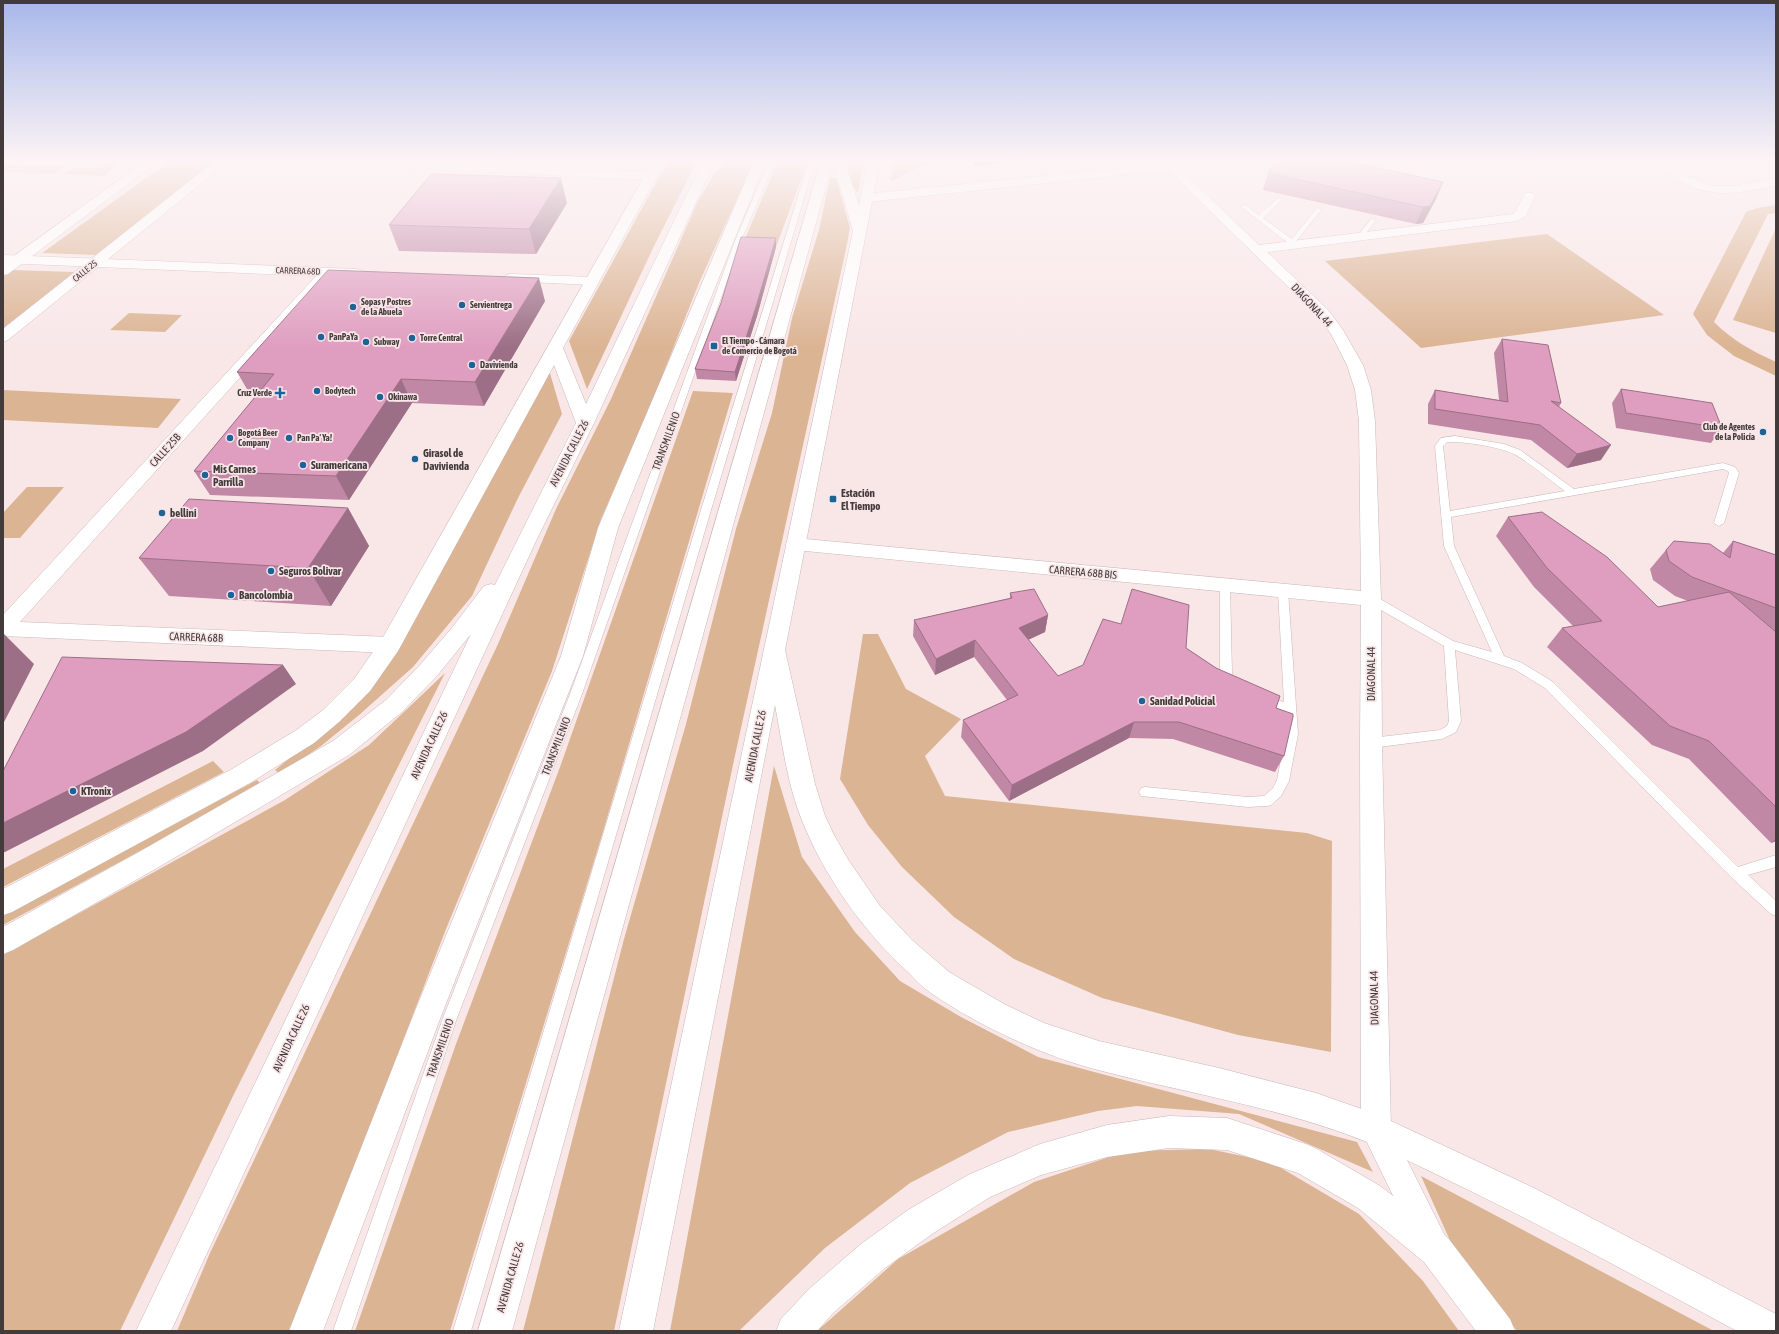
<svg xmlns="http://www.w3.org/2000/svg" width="1779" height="1334" viewBox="0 0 1779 1334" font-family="'Asap Condensed',sans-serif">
	<rect width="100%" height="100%" fill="#f9e7e8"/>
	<path fill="#dbb493" d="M114,161H120L105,176L63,174L73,168H98Z
		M170,161H216L96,255L42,253Z
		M668,161H697L654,246L587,389L569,341Z
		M728,161H754L699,283L653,399L601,519L552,671L446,929L291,1331H177L210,1253L498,644L556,509L611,399L697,203L714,174Z
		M778,161H808L776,247L742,246Z
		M845,161H864L858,193L848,179Z
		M894,161H931L891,181Z
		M3,165L64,167L54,174L3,172Z
		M830,178H836L850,228L846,249L734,760L614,1331H523L624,939L686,724L736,529L772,413L792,318L819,230Z
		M1776,205V213L1768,214L1714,322C1732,340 1752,351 1776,362V376L1734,356L1707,335L1693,314L1746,212L1757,208Z
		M1776,228V333L1733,320Z
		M1547,234L1664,315L1421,348L1325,261Z
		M12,270L75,272L3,328V276Z
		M129,313L182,315L165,332L110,330Z
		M549,370L562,414L518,498L472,596L413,667L359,715L321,746L280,774L275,770L355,705L387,665L410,629L490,473Z
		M3,390L181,399L158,428L3,420Z
		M693,391L733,393L602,835L450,1331H355L456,1044L560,767Z
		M27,487H64L20,538H3V513Z
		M863,634H878L906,689L961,719L925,756L945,796L1307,833L1332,841L1331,1052L1238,1035L1102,998L1014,959L954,917L902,867L868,825L840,779Z
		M445,673L234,1094L120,1331H3V955L285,800L369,745Z
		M213,761L224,772L3,887V869Z
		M774,766L802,857L855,932L900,981L961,1017L1038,1057L1357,1142L1373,1172L1239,1114L1137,1106L1098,1111L1008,1132L910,1183L825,1248L739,1331H670Z
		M257,780L262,785L3,925V916Z
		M1209,1149L1271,1162L1359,1214L1423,1281L1459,1331H817L898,1259L1034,1182L1127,1151Z
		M1421,1176L1714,1331H1517L1452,1245Z"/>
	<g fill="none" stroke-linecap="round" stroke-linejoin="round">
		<defs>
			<path id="lane" d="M769,161H775L741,241L582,694L457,1018L351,1331H333L443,1018L570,694L735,241Z
				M809,161H815L711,510L471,1331H453L701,510Z
				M1278,198L1283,199L1263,218L1292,239L1317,208L1322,209L1292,246H1288L1287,245L1288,243L1240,206L1245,205L1259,215Z
				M1371,219L1376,220L1362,238H1358L1357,237Z
				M1455,436L1504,444L1520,450L1574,489L1723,463L1735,467L1739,473L1724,523L1719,526L1714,523L1729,473L1728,471L1723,469L1451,517L1454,546L1504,656L1522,663L1553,682L1738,867L1776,855V867L1748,875L1776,901V916L1771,914L1731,877L1545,688L1514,669L1455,650L1461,721L1456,732L1442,739L1371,748L1367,746L1365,743L1367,740L1371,738L1440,730L1447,726L1449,721L1444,646L1367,602L1366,599L1367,596H1375L1453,641L1492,652L1444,546L1435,446L1441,438ZM1447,442C1462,441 1501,447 1514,454C1532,464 1548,479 1565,491L1450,511L1443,446Z
				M1225,581L1230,585L1232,674L1238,685L1236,688L1232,689L1228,688L1220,674V585Z
				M1283,587L1288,591L1298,734L1289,781L1281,796L1271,805L1267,806L1248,807L1141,796L1139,792L1141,788L1145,787L1248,797L1264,796L1273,788L1277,780L1286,734L1285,711L1259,703L1257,700L1259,697L1263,696L1284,702L1278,591Z"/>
			<path id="street" d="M323,161H412L651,172L655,173L657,176L655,179L651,180L328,164Z
				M1160,161H1224L1219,164L1180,169L1259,245L1513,214L1516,211L1525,193H1533L1535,196L1526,216L1517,221L1267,252L1328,310L1343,330L1363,365L1371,390L1375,421L1381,599L1382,743L1391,1128L1447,1240L1442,1251L1431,1256L1420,1251L1361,1130L1360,743L1361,605L795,550L788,548L786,544L788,540L795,538L1361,591L1359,421L1355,390L1347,365L1331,334L1318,316L1168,170L867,202L863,201L861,198L863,195L867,194L1161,164Z
				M1649,161H1663L1690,177L1712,186H1734L1776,178V186C1731,194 1710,200 1669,175C1663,171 1653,167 1649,161Z
				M3,255L356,269L361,270L363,273L361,276H331L20,622L390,637L397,640L400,645L397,650L390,653L3,636V615L316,276L3,263Z
				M511,274L592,277L597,278L599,281L597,284L592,285L506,281L504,278L506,275Z"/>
			<path id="secondary" d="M145,161H159L8,274L3,275V264Z
				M215,161H229L8,340L3,342V329Z"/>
			<path id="primary" d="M653,161H665L563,348L586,404L703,161H715L594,423L536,541L171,1331H136L471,634L436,677L402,712L349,755L157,868L13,950L3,954V927L139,852L333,741L386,700L420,665L451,629L484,586L491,584L495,585L576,423L554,365L398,651L370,691L339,722L314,743L250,783L12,912L3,915V889L232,769L298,729L323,710L354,679L382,639Z
				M754,161H766L618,528L583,656L443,1011L323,1331H289L415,1011L561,656L598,528Z
				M821,161H833L512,1331H478Z
				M835,161H847L848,172L859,205L868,161H880L785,650L815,784L825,816L834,835L849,861L880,906L912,940L949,972L1004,1004L1044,1023L1099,1041L1219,1068L1316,1093L1376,1114L1532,1187L1776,1314V1331H1737C1642,1280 1548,1228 1450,1181C1423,1168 1396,1154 1367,1142C1282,1108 1191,1094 1102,1071C1045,1057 979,1026 931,993C922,987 915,979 908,972C862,930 824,876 801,818C787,782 782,742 775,705L653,1331H619L853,231L836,172Z
				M1169,1116L1227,1118L1306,1144L1317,1149L1380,1186L1448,1238L1510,1319L1515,1331H1476L1424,1262L1358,1208L1298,1173L1227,1150L1169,1148L1107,1157L1041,1175L990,1197L932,1234L885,1268L833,1313L817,1331H776L781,1319L809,1289L861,1244L908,1210L968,1175L1040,1144L1107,1125Z"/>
		</defs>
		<use href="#lane" stroke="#cab8b9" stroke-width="1"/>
		<use href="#street" stroke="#cab8b9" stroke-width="1"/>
		<use href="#secondary" stroke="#cab8b9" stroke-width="1"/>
		<use href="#primary" stroke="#cab8b9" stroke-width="1"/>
		<use href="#lane" fill="#fff" fill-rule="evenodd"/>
		<use href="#street" fill="#fff" fill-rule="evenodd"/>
		<use href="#secondary" fill="#fff" fill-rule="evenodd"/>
		<use href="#primary" fill="#fff" fill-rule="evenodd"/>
	</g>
	<path fill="#c088a5" d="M1268,173L1443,182L1436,199L1423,223L1416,224L1263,190Z
		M567,203L536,254L399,251L389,225Z
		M776,247L757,316L736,381L697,379L695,369Z
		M545,301L484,406L412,403L349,500L210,495L194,471L256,396H251L237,372Z
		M1502,339L1561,403L1559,407L1601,460L1567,468L1531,440L1428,424V404L1435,390L1499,400L1494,353Z
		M1621,389L1722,428L1711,443L1616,428L1612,403Z
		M348,508L369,546L331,606L169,596L139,558Z
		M1508,517L1658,607L1688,601L1675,596L1653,580L1650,569L1666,550L1723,553L1733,541L1776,555V841L1771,843L1689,759L1652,745L1547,647L1562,628L1573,626L1534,587L1496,536Z
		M1010,593L1048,615L1045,632L1028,640L1058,676L1186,648L1276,708L1284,756L1275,772L1173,739L1129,738L1009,801L961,737L963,720L1007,700L974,657L935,675L913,636L914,620L1010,598Z"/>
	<path fill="#9c6f86" d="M974,161H1021L974,166Z
		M561,178L567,203L536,254L529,229Z
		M1443,182L1436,199L1423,223L1416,224L1423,207Z
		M776,238V247L757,316L736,381L735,372Z
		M539,278L545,301L484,406L475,382Z
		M401,379L412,403L349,500L336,476Z
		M1611,445L1601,460L1567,468L1577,454Z
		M348,508L369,546L331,606L308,568Z
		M1048,615L1045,632L1017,645L1019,628Z
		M3,633L34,664L3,724Z
		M975,640L974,657L935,675L936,659Z
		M283,665L296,684L203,751L3,853V823Z
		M1134,722L1129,738L1009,801L1012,785Z
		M1776,839V841L1771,843Z"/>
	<path fill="#df9ec0" stroke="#9c6f86" d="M1277,161H1346L1443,182L1430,206L1423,207L1268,173Z
		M431,174L561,178L529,229L389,225Z
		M741,237L776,238L756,307L735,372L695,369L721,303Z
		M328,270L539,278L475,382L401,379L336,476L194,471L274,374L237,372Z
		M1502,339L1548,345L1561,403L1551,401L1611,445L1577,454L1540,425L1435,409V390L1508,402Z
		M1621,389L1712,403L1722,428L1626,413Z
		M189,499L348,508L308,568L139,558Z
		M1542,512L1607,557L1658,607L1729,592L1776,632V807L1709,741L1670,726L1562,628L1602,621L1547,568L1508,517Z
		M1674,541L1710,544L1730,558L1733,541L1776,555V608L1692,577L1669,561L1666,550Z
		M1034,589L1048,615L1019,628L1058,676L1083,665L1103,619L1121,624L1132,589L1189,605L1186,648L1216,668L1280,696L1276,708L1293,714V717L1284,756L1179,722H1134L1012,785L963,720L1018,695L975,640L936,659L914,620L1012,598L1010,593Z
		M62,657L283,665L186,732L3,823V771Z"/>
	<linearGradient id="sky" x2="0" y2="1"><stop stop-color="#a8b7eb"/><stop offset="0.46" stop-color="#fcf4f5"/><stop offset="1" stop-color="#fcf4f5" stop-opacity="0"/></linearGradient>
	<rect width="1779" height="348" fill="url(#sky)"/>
	<g fill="#1e6398" stroke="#f9e7e8" stroke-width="1.5">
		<circle cx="462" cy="305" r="4"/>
		<circle cx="353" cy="307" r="4"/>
		<circle cx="321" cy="337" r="4"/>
		<circle cx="412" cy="338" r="4"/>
		<circle cx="366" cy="342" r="4"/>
		<rect x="710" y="342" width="8" height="8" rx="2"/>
		<circle cx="472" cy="365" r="4"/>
		<circle cx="317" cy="391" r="4"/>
		<path d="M278 387h4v4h4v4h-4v4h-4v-4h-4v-4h4z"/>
		<circle cx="380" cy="397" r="4"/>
		<circle cx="1763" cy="432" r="4"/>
		<circle cx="230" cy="438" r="4"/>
		<circle cx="289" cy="438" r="4"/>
		<circle cx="415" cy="459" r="4"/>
		<circle cx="303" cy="465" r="4"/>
		<circle cx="205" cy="475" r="4"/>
		<rect x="829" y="495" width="8" height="8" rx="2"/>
		<circle cx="162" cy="513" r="4"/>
		<circle cx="271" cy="571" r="4"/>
		<circle cx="231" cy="595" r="4"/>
		<circle cx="1142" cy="701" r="4"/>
		<circle cx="73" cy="791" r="4"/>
	</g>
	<g text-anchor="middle" stroke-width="3.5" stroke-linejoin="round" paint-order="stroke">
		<g font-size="9" fill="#423a3b" stroke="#f9e7e8">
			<text transform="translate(85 271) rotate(-39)" y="3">CALLE 25</text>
			<text transform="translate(298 271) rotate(2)" y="3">CARRERA 68D</text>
		</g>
		<g font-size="9" font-weight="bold" fill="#423a3b" stroke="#f9e7e8" text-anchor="start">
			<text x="361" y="305">Sopas y Postres<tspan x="361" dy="10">de la Abuela</tspan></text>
			<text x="470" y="308">Servientrega</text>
			<text x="329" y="340">PanPaYa</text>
			<text x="420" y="341">Torre Central</text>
			<text x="722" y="344">El Tiempo - Cámara<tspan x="722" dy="10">de Comercio de Bogotá</tspan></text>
			<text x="374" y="345">Subway</text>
			<text x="480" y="368">Davivienda</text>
			<text x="325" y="394">Bodytech</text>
			<text x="272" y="396" text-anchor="end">Cruz Verde</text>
			<text x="388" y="400">Okinawa</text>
			<text x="1755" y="430" text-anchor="end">Club de Agentes<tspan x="1755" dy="10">de la Policía</tspan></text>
			<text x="238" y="436">Bogotá Beer<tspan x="238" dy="10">Company</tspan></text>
			<text x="297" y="441">Pan Pa' Ya!</text>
		</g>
		<g font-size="11" fill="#423a3b" stroke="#f9e7e8">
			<text transform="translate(1312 305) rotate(47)" y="4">DIAGONAL 44</text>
			<text transform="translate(666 441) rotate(-70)" y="4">TRANSMILENIO</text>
			<text transform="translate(165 450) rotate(-48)" y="4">CALLE 25B</text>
			<text transform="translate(569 453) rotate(-63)" y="4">AVENIDA CALLE 26</text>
			<text transform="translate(1083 572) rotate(5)" y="4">CARRERA 68B BIS</text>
			<text transform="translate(196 637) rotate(2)" y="4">CARRERA 68B</text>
			<text transform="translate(1371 674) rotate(-90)" y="4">DIAGONAL 44</text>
			<text transform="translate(429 745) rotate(-65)" y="4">AVENIDA CALLE 26</text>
			<text transform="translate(556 746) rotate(-69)" y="4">TRANSMILENIO</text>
			<text transform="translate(755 746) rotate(-79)" y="4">AVENIDA CALLE 26</text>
			<text transform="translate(1374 998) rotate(-91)" y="4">DIAGONAL 44</text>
			<text transform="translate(291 1038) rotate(-65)" y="4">AVENIDA CALLE 26</text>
			<text transform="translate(440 1048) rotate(-71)" y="4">TRANSMILENIO</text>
			<text transform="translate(510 1277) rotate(-74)" y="4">AVENIDA CALLE 26</text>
		</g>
		<g font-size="11" font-weight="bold" fill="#423a3b" stroke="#f9e7e8" text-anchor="start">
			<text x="423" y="457">Girasol de<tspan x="423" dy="13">Davivienda</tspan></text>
			<text x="311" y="469">Suramericana</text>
			<text x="213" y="473">Mis Carnes<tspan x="213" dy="13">Parrilla</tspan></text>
			<text x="841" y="497">Estación<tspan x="841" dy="13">El Tiempo</tspan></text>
			<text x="170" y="517">bellini</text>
			<text x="279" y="575">Seguros Bolivar</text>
			<text x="239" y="599">Bancolombia</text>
			<text x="1150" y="705">Sanidad Policial</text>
			<text x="81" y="795">KTronix</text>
		</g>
	</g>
	<rect width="1779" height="1334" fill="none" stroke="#423a3b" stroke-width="8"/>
</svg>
